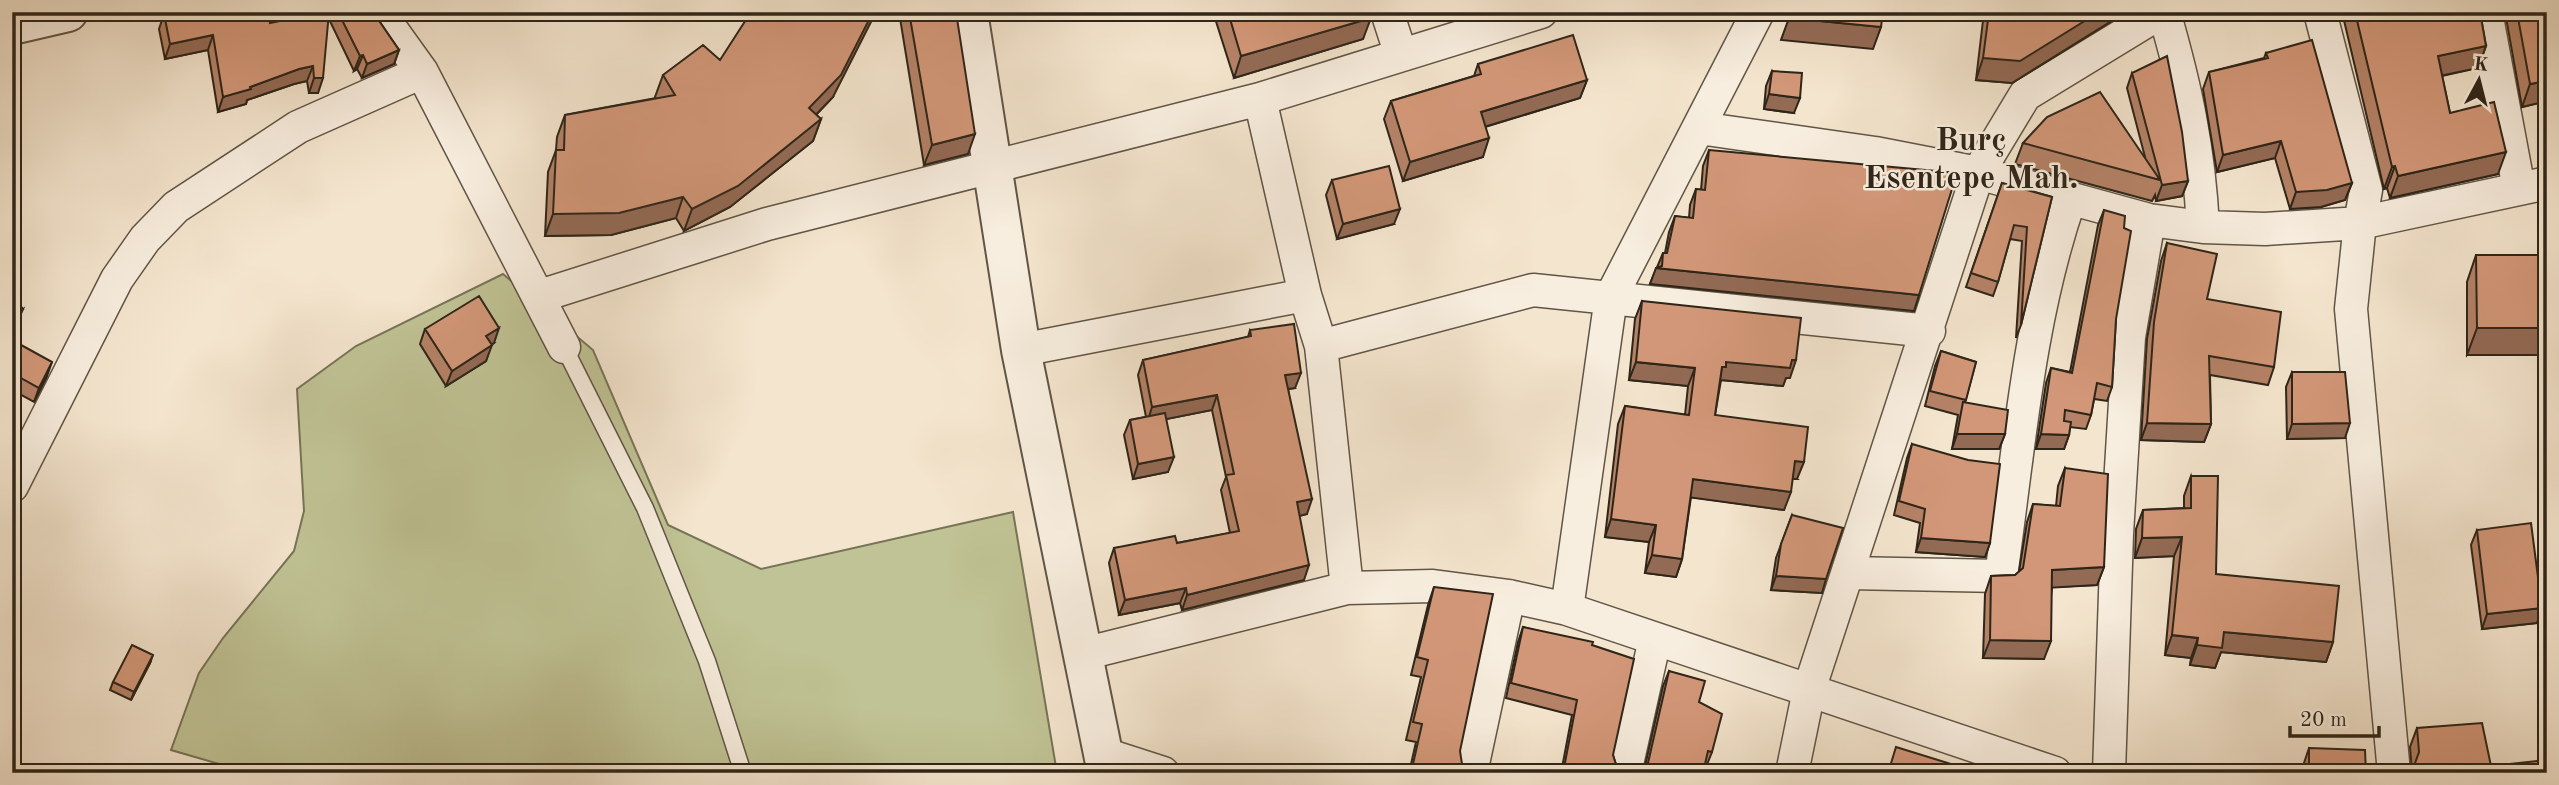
<svg xmlns="http://www.w3.org/2000/svg" width="2559" height="785" viewBox="0 0 2559 785" font-family="'Old Standard TT',serif">
	<rect width="100%" height="100%" fill="#f4e5ce"/>
	<filter id="stains"><feTurbulence type="fractalNoise" baseFrequency=".00286" numOctaves="4"/><feColorMatrix values="0 0 0 0 .2 0 0 0 0 .09 0 0 0 0 .02 0 0 0 .5 -.17"/></filter>
	<radialGradient id="worn" r=".72"><stop offset=".6" stop-color="#630" stop-opacity="0"/><stop offset="1" stop-color="#630" stop-opacity=".3"/></radialGradient>
	<path fill="#c0c395" stroke="#777457" stroke-width="2" d="M503,274L593,350L668,525L761,569L1013,512L1057,773H250L171,750L199,673L223,638L294,551L304,511L297,389L356,346Z"/>
	<g fill="none" stroke-linecap="round" stroke-linejoin="round">
		<defs>
			<path id="service" d="M564,347L645,508L707,661L743,773"/>
			<path id="minor" d="M379,12L422,72L564,347
				M1387,12L1401,55
				M2164,12C2186,88 2199,148 2203,227
				M2320,12L2366,190L2360,223L2351,309L2394,773
				M2486,12L2519,189
				M1260,99L1305,295L1321,346L1347,588
				M1699,128L1875,153L1978,173L2149,220L2203,227L2265,229L2360,223L2547,183
				M540,296L767,224L1260,99L1541,12
				M1321,346L1533,290L1929,331
				M1021,350L1305,295
				M12,486L117,279L145,239L176,207L298,127L422,72
				M1848,573L2001,576C2019,450 2028,320 2070,199
				M1567,609L1611,297L1758,12
				M1083,654L1347,588L1433,586L1509,596L1567,609L2055,773
				M1104,754L1163,773
				M1471,773L1509,596
				M1625,773L1655,639
				M1792,773L1809,690L1978,173L2025,95L2161,12
				M2109,773L2117,534L2129,337L2149,220"/>
			<path id="tertiary" d="M968,12L1021,350L1107,773
				M12,25L68,12"/>
		</defs>
		<use href="#service" stroke="#605546" stroke-width="19"/>
		<use href="#minor" stroke="#605546" stroke-width="35"/>
		<use href="#tertiary" stroke="#605546" stroke-width="42"/>
		<use href="#service" stroke="#f8eedf" stroke-width="16"/>
		<use href="#minor" stroke="#f8eedf" stroke-width="32"/>
		<use href="#tertiary" stroke="#f8eedf" stroke-width="38"/>
	</g>
	<path fill="#b58267" stroke="#2e2519" stroke-width="2" d="M297,12H373L399,50L394,64L362,78L357,69L354,71L328,17L318,93H309L307,81L294,84L247,100L246,104L218,112L208,50L165,59L159,29L164,14L270,23L297,18Z
		M899,12H956L968,154L924,165Z
		M1213,12H1370L1363,39L1234,78Z
		M1984,12H2126L2012,83L1976,80Z
		M2342,12H2480L2486,46L2478,68L2442,76L2450,113L2498,174L2390,198L2387,188L2384,189Z
		M2505,12H2547V101L2522,107Z
		M2266,53L2352,183L2345,200L2321,207L2290,209L2275,158L2217,172L2203,89L2209,72L2264,58Z
		M720,60L833,97L816,115L821,119L813,141L730,207L684,231L676,218L611,235L545,236L548,172L556,150L557,137L565,115L656,98L655,97L663,75Z
		M1478,64L1587,80L1580,98L1485,127L1483,157L1403,181L1384,119L1391,101L1474,76Z
		M1772,71L1794,113L1764,109L1766,86Z
		M2132,73L2188,181L2182,196L2156,201L2155,195L2152,201L2015,164L2023,143L2145,157L2127,88Z
		M1709,150L1919,295L1914,311L1650,284L1663,253H1665L1669,232L1675,216L1689,218L1690,205L1696,189L1701,190L1703,166Z
		M1332,180L1394,224L1337,239L1326,195Z
		M2002,183L2052,197L2021,325L2016,338L2022,241L2010,239L1998,282L1993,296L1966,287Z
		M2104,210L2116,319L2112,387L2107,401L2094,399L2091,415L2086,429L2070,427L2069,435L2064,449H2036L2046,383L2051,368L2070,372L2098,225Z
		M2167,243L2207,299L2274,367L2268,385L2210,375L2211,424L2204,442L2141,440L2147,339L2161,261Z
		M2476,255H2547L2467,355V282Z
		M1642,301L1790,378H1786L1783,386L1721,380L1715,415L1797,479H1792L1784,510L1691,497L1682,559L1676,577L1645,573L1649,542L1605,537L1618,424L1625,406L1685,415L1688,386L1629,380L1635,319Z
		M425,329L494,343L491,345L486,361L446,386L420,344Z
		M1250,330L1295,388L1288,389L1307,514L1299,516L1304,580L1182,610L1180,603L1119,615L1109,563L1114,548L1177,543L1230,533L1221,490L1226,477L1212,410L1166,419L1168,472L1133,479L1124,435L1130,420L1146,417L1138,375L1143,360L1248,337Z
		M12,340L47,376L34,402L12,390Z
		M1941,351L1976,362L1965,402L2005,434L1999,449H1952L1958,415L1925,406L1935,366Z
		M2292,372L2345,438L2287,439L2286,387Z
		M1912,444L1990,543L1985,557L1916,552L1920,523L1894,515L1907,458Z
		M2065,468L2104,567L2097,585L2052,587L2044,659L1983,658L1985,594L1991,576L2015,575L2019,572L2027,522L2033,504L2056,506L2058,486Z
		M2191,476L2216,574L2333,642L2326,662L2221,652L2215,668L2190,665L2191,658L2165,655L2174,556L2135,558L2136,529L2143,510L2184,508V496Z
		M1792,515L1822,593L1771,590L1776,558Z
		M2477,530L2537,623L2482,629L2471,545Z
		M1434,587L1460,751V773H1409L1416,742L1406,740L1421,677L1411,675L1428,605Z
		M2547,596V620L2544,605Z
		M1523,627L1592,645L1613,755L1618,771L1621,773H1561L1572,715L1506,698L1518,642Z
		M150,663L131,700L110,690L113,682Z
		M1669,671L1699,702L1712,752L1706,767L1645,766L1663,686Z
		M2417,728L2491,766L2547,773H2411L2412,771L2410,747Z
		M2309,748L2366,773H2303L2304,763Z"/>
	<path fill="#936a54" stroke="#2e2519" stroke-width="2" d="M873,12H876L833,97L801,130L809,108Z
		M2099,12H2126L2012,83L1976,80L1983,58Z
		M1371,18L1363,39L1234,78L1241,56Z
		M1789,18L1881,27L1873,49L1781,40Z
		M213,35L208,50L165,59L170,44Z
		M2486,46L2478,68L2430,78L2438,56Z
		M399,50L394,64L362,78L367,64Z
		M363,55L357,69L354,71L360,56Z
		M313,66L307,81L294,84L247,100L246,104L218,112L223,97L299,69Z
		M314,78H323L318,93H309Z
		M1587,80L1580,98L1474,130L1481,112Z
		M2547,81V101L2522,107L2530,84Z
		M1769,94L1800,98L1794,113L1764,109Z
		M821,119L813,141L730,207L684,231L692,209Z
		M975,134L968,154L924,165L932,145Z
		M1489,138L1483,157L1403,181L1410,162Z
		M2281,141L2275,158L2217,172L2223,155Z
		M2506,152L2498,174L2390,198L2398,176Z
		M2395,166L2387,188L2384,189L2392,167Z
		M2188,181L2182,196L2156,201L2162,185Z
		M2352,183L2345,200L2321,207L2290,209L2296,192Z
		M683,197L676,218L611,235L545,236L553,214Z
		M1400,209L1394,224L1337,239L1343,224Z
		M1656,268L1919,295L1914,311L1650,284Z
		M23,309L17,323L12,327V316Z
		M499,328L494,343L481,351L486,336Z
		M2477,328H2547V355H2467Z
		M492,345L486,361L446,386L452,371Z
		M1796,360L1790,378H1786L1783,386L1721,380L1719,385L1722,367L1726,362Z
		M52,362L47,376L34,402L39,388Z
		M1636,362L1695,368L1688,386L1629,380Z
		M1301,373L1295,388L1280,390L1285,375Z
		M1217,395L1212,410L1147,423L1152,407Z
		M2147,423L2211,424L2204,442L2141,440Z
		M2350,423L2345,438L2287,439L2292,424Z
		M1957,434H2005L1999,449H1952Z
		M2041,434L2069,435L2064,449H2036Z
		M1174,457L1168,472L1133,479L1138,464Z
		M1795,461L1804,462L1797,479H1788Z
		M1693,479L1791,492L1784,510L1687,497Z
		M1312,499L1307,514L1291,518L1297,502Z
		M1611,519L1656,525L1649,542L1605,537Z
		M2182,537L2174,556L2135,558L2142,538Z
		M1921,538L1990,543L1985,557L1916,552Z
		M1652,555L1682,559L1676,577L1645,573Z
		M1309,565L1304,580L1182,610L1187,595Z
		M2104,567L2097,585L2046,588L2052,570Z
		M1776,576L1826,579L1822,593L1771,590Z
		M1186,588L1180,603L1119,615L1125,600Z
		M2542,608L2537,623L2482,629L2487,614Z
		M2224,632L2333,642L2326,662L2221,652L2215,668L2190,665L2197,645Z
		M2172,635L2198,638L2191,658L2165,655Z
		M1990,640L2051,641L2044,659L1983,658Z
		M153,655L150,663L131,700L134,692Z"/>
	<path fill="#d29778" stroke="#2e2519" stroke-width="2" d="M180,12H268L270,23L304,16V12H329L323,78H314L313,66L299,69L250,87L251,89L223,97L213,35L170,44L164,14Z
		M338,12H373L399,50L367,64L363,55L360,56Z
		M751,12H873L841,75L809,108L821,119L738,186L692,209L683,197L619,213L553,214L556,150H564L565,115L675,95L663,75L703,45L720,60Z
		M909,12H956L975,134L932,145Z
		M1228,12H1370L1371,18L1241,56Z
		M1792,12H1883L1881,27L1789,18Z
		M1989,12H2099L2020,61L1983,58Z
		M2355,12H2480L2486,46L2438,56L2450,113L2494,102L2506,152L2398,176L2395,166L2392,167Z
		M2517,12H2547V81L2530,84Z
		M1573,35L1587,80L1481,112L1489,138L1410,162L1391,101L1481,74L1478,64Z
		M2312,40L2352,183L2327,190L2296,192L2281,141L2223,155L2209,72L2268,58L2266,53Z
		M2167,56L2182,132L2188,181L2162,185L2132,73Z
		M1772,71L1802,73L1800,98L1769,94Z
		M2100,92L2160,180L2023,143L2047,117Z
		M1709,150L1957,173L1919,295L1656,268L1662,266L1663,253H1667L1675,216L1693,218L1696,189L1705,190Z
		M1389,166L1400,209L1343,224L1332,180Z
		M2002,183L2052,197L2021,325L2027,227L2014,225L1998,282L1971,273Z
		M2104,210L2125,216L2124,228L2131,231L2116,319L2112,387L2097,383L2091,415L2065,410L2064,421L2071,422L2069,435L2041,434L2051,368L2072,373Z
		M2167,243L2217,254L2207,299L2281,312L2274,367L2209,356L2211,424L2147,423L2154,322Z
		M2476,255H2547V328H2477Z
		M12,295L23,309L12,316Z
		M479,296L499,328L486,336L492,345L452,371L425,329Z
		M1642,301L1801,318L1796,360H1792L1790,368L1726,362V367H1722L1715,415L1808,427L1804,462L1795,461L1791,492L1693,479L1682,559L1652,555L1656,525L1611,519L1625,406L1689,415L1695,368L1636,362Z
		M1294,324L1301,373L1285,375L1312,499L1297,502L1309,565L1187,595L1186,588L1125,600L1114,548L1175,536L1177,543L1239,531L1226,475L1234,474L1217,395L1152,407L1143,360L1251,336L1250,330Z
		M12,340L52,362L39,388L12,373Z
		M1941,351L1976,362L1966,400L1930,391Z
		M2292,372H2345L2350,423L2292,424Z
		M1963,402L2008,410L2005,434H1957Z
		M1165,413L1174,457L1138,464L1130,420Z
		M1912,444L1968,460L2000,464L1990,543L1921,538L1925,509L1899,501Z
		M2065,468L2108,474L2104,567L2052,570L2051,641L1990,640L1991,576L2015,575L2023,568L2033,504L2060,506Z
		M2191,476H2218L2216,574L2339,586L2333,642L2224,632L2222,648L2197,645L2198,638L2172,635L2182,537L2142,538L2143,510L2191,508Z
		M1792,515L1843,528L1826,579L1776,576L1781,544Z
		M2531,523L2542,608L2487,614L2477,530Z
		M1434,587L1493,594L1460,751L1462,764L1460,773H1411L1422,724L1413,722L1428,660L1417,657Z
		M1523,627L1593,642L1592,645L1634,659L1613,755L1618,771L1621,773H1563L1577,700L1511,683Z
		M132,645L153,655L134,692L113,682Z
		M1669,671L1705,681L1699,702L1722,714L1712,752L1708,751L1703,773H1639L1648,763Z
		M2482,723L2491,766L2547,760V773H2414V766L2419,752L2417,728Z
		M1896,747L1980,773H1888Z
		M2309,748L2365,750L2366,773H2309Z"/>
	<g text-anchor="middle" stroke-width="5" stroke-linejoin="round" paint-order="stroke">
		<g font-size="33" font-weight="bold" fill="#2e2519" stroke="#f8eedf">
			<text x="1971" y="150">Burç<tspan x="1971" dy="38">Esentepe Mah.</tspan></text>
		</g>
	</g>
	<rect width="2559" height="785" fill="none" stroke="#f4e5ce" stroke-width="42"/>
	<rect x="14" y="14" width="2531" height="757" fill="none" stroke="#2e2519" stroke-width="3.5"/>
	<rect x="21" y="21" width="2517" height="743" fill="none" stroke="#2e2519" stroke-width="2"/>
	<g transform="translate(2479 80) rotate(7)" stroke="#f8eedf" stroke-width="5" paint-order="stroke">
	<path d="M0-5L12 26L0 18L-12 26Z" fill="#2e2519"/>
	<text y="-10" font-size="19" font-weight="bold" text-anchor="middle" fill="#2e2519">K</text>
	</g>
	<path d="M2290 726v10h89v-10" fill="none" stroke="#2e2519" stroke-width="3.5"/>
	<text x="2300" y="726" font-size="21" fill="#2e2519" stroke="#f8eedf" stroke-width="5" paint-order="stroke">20 m</text>
	<rect width="100%" height="100%" filter="url(#stains)"/>
	<rect width="100%" height="100%" fill="url(#worn)"/>
</svg>
